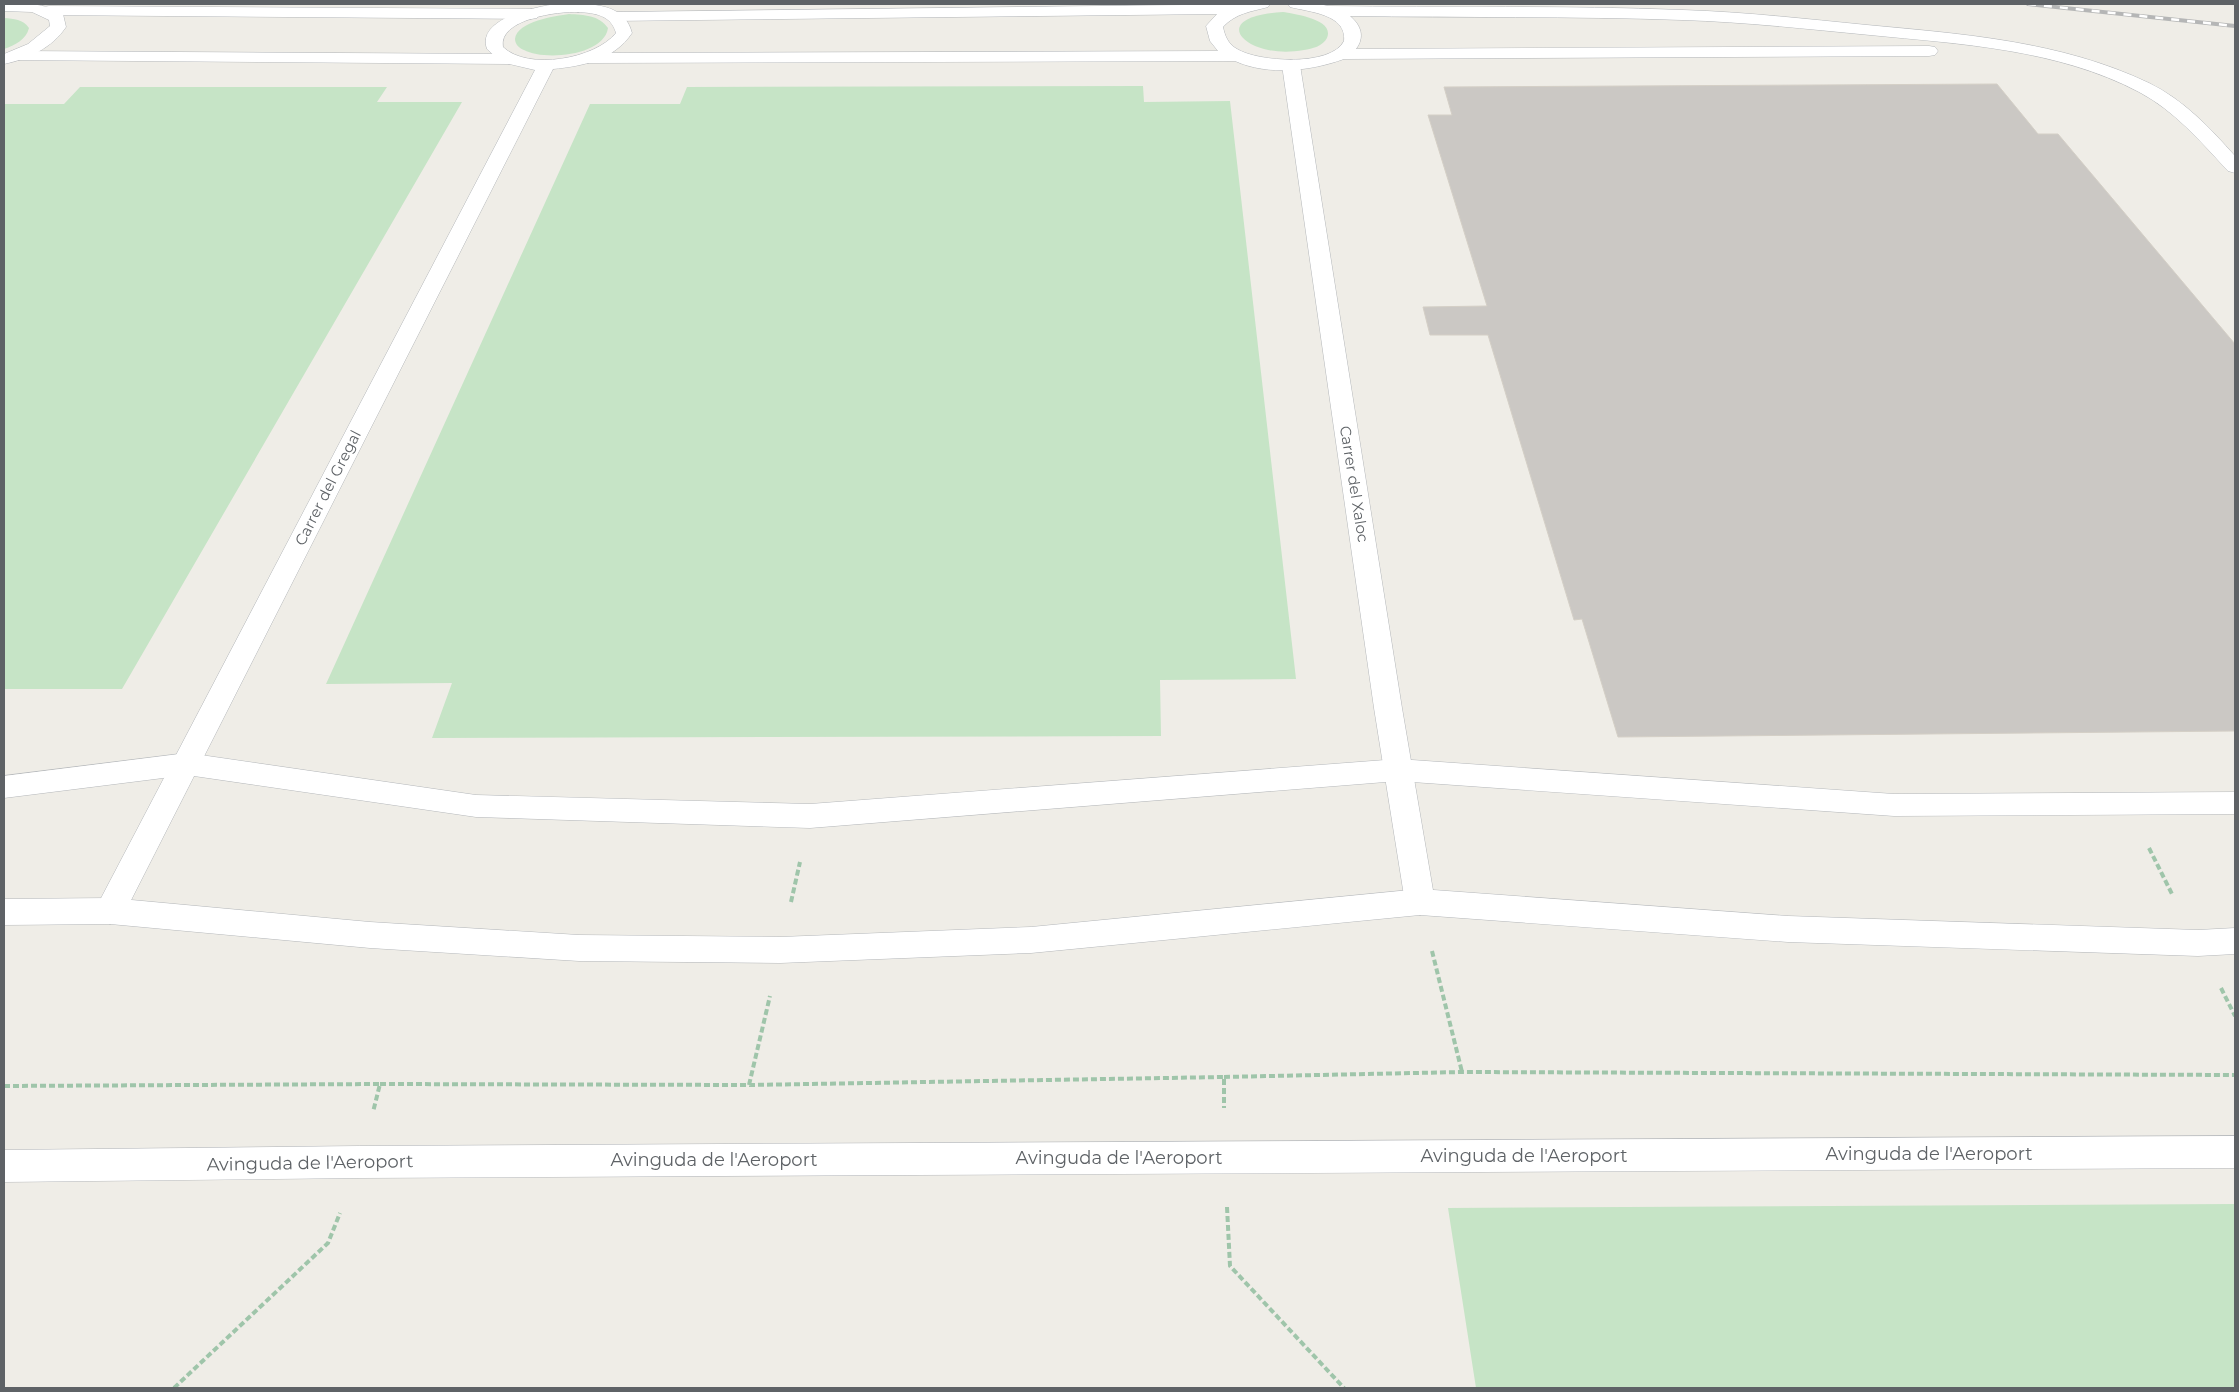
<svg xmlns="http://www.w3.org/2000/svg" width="2239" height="1392" viewBox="0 0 2239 1392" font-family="Montserrat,sans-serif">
	<rect width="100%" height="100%" fill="#efede7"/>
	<path fill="#c6e4c6" d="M1283,12C1294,14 1335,19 1327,38C1323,46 1312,49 1304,50C1246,61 1203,16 1283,12Z
		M569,14C584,15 599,15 608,28C604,56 544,61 524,50C519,48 515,44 515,39C517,21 556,16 569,14Z
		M4,18C14,19 23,19 29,28C26,40 15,45 4,49Z
		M1143,86L1144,102L1230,101L1296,679L1160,680L1161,736L432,738L452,683L326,684L590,104H680L687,87Z
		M80,87H387L377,102H462L122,689H4V104H64Z
		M2235,1204V1388H1476L1448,1208Z"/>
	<path fill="#cbc8c4" stroke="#d4cfc6" d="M1997,84L2038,134H2058L2235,344V731L1618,737L1582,619L1574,620L1488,335H1430L1423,307L1487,306L1428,115H1452L1444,87Z"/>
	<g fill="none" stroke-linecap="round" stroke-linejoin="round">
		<defs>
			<path id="lane" d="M1270,4L1268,7C1250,12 1236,13 1223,27C1225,36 1228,44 1237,49C1258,62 1331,67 1344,41C1347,14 1309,12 1290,7L1288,4H1319L1328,6C1446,8 1565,5 1683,10C1745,12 1806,19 1867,25C1963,34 2061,41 2149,83C2184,100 2210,128 2235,156V173L2228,171C2201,142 2175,111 2139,92C2057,49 1961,44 1870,35C1807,29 1745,22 1682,20C1571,16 1460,18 1350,16C1361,25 1365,37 1356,49L1929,46L1935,47L1938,51L1935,55L1929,56L1344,59C1311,71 1268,76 1235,61L588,63L582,62L579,58L582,54L588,53L1218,51L1210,41L1206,26L1217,14L611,21L609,17L611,13L617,12Z
				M49,6L531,9L537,10L539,14L537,18L531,19L43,15L41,11L43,7Z
				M16,51L509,54L515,55L518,59L515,63L509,64L10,60L7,56L10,52Z
				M187,753L476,795L810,804L1398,759L1894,794L2235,792V814L1894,816L1398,781L810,828L476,817L187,775L4,798V776Z
				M1420,889L1788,916L2198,930L2235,928V954L2198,956L1788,942L1420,915L1031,953L780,963L579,961L370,948L110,924L4,925V899L110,898L370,922L579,935L780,937L1031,927Z"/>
			<path id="street" d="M4,4C25,4 44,2 63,14L66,27C52,48 28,59 4,64V54L28,44L50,26L49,20L32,12L4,11Z
				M556,4C584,4 624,0 632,33C614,60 583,66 553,69L121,920L110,924L99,920L95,911L99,902L535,70L501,62L487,49C476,18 537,7 556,4ZM578,12C595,13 611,15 616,33C595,59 528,71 503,47C498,19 559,11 578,12Z
				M1291,60L1297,61L1300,65L1402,708L1435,902L1431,911L1420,915L1409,911L1405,902L1374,708L1282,65L1285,61Z"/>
			<path id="secondary" d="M2235,1136V1168L359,1178L4,1182V1150L359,1146Z"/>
		</defs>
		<use href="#lane" stroke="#b4b7ba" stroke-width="1"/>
		<use href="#street" stroke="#b4b7ba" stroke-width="1"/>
		<use href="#secondary" stroke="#b3b6ba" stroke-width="1"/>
		<path stroke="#9fc5aa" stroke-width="4" stroke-dasharray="6 3" stroke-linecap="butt" d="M2149,848L2173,896
			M791,902L800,862
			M1432,951L1462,1072
			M2221,988L2235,1016
			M1224,1077L1462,1072L2235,1075
			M380,1084L749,1085L1224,1077V1108
			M749,1085L770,996
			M4,1086L380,1084L373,1112
			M1227,1207L1230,1266L1344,1388
			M174,1388L328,1243L340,1213"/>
		<use href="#lane" fill="#fff" fill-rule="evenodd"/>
		<use href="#street" fill="#fff" fill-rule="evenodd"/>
		<use href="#secondary" fill="#fff" fill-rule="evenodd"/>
		<defs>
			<path id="rail" d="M2028,4L2235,26"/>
		</defs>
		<use href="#rail" stroke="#b5b6b6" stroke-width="4"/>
		<use href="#rail" stroke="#fff" stroke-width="2.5" stroke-dasharray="8" stroke-linecap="butt"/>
	</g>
	<g text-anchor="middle" stroke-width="4" stroke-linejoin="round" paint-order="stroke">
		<g font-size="15" fill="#5e6266" stroke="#fff">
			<text transform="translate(1354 484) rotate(81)" y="5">Carrer del Xaloc</text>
			<text transform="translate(328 488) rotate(-63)" y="5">Carrer del Gregal</text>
		</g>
		<g font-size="18" fill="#5e6266" stroke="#fff">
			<text x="1929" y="1160">Avinguda de l'Aeroport</text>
			<text x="1524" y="1162">Avinguda de l'Aeroport</text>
			<text x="1119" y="1164">Avinguda de l'Aeroport</text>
			<text x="714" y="1166">Avinguda de l'Aeroport</text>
			<text transform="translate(310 1163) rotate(-1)" y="6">Avinguda de l'Aeroport</text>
		</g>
	</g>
	<rect width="2239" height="1392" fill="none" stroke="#5e6266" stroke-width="10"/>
</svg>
